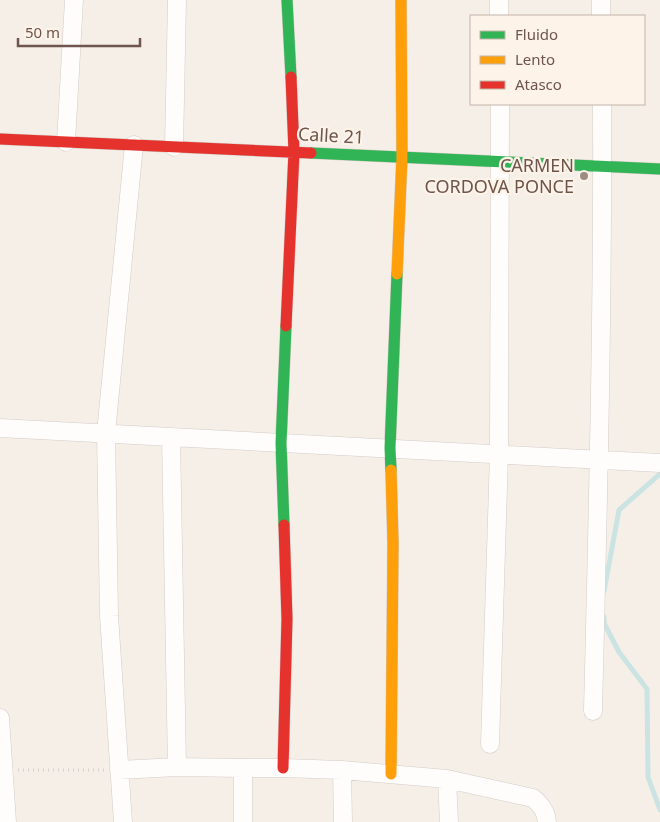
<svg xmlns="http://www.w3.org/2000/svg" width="660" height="822" viewBox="0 0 660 822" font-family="'Noto Sans',sans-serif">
	<rect width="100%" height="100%" fill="#f5efe8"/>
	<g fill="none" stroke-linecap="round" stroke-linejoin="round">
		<path stroke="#cbe4e3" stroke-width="5" d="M604,591L619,510L660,474
			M604,617V623L619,652L647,689L648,777L660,810"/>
		<defs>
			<path id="street" d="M499,0V16
				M601,0V16
				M66,142L74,0
				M174,147L177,0
				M0,428L660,463
				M171,437L177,767
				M593,711C598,509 603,306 602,104
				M0,718L7,822
				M490,744L499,454L500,104
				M243,768V822
				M119,770L177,767L243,768H283L342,770L447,779L533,798C541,805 546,811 547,822
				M342,770L343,822
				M447,779L449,822
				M123,822L109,616L106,433L134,145"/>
			<path id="fast" d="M287,0L291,77
				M311,153L660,169
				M391,470L390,448L397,274
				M284,525L281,443L286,326"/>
			<path id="slow" d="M397,274L402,157L401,0
				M391,470L393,543L391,774"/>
			<path id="jam" d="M0,139L311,153
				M286,326L294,152L291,77
				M283,768L287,619L284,525"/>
		</defs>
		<use href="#street" stroke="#d3ccc7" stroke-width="19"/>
		<use href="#fast" stroke="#d4cac5" stroke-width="12"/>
		<use href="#slow" stroke="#d4cac5" stroke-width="12"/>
		<use href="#jam" stroke="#d4cac5" stroke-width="12"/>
		<path stroke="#d6ceca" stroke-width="3" stroke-dasharray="1 4" stroke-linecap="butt" d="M18,770H104"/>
		<use href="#street" stroke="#fefdfc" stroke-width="18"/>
		<use href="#fast" stroke="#30b455" stroke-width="11"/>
		<use href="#slow" stroke="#ff9f0a" stroke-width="11"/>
		<use href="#jam" stroke="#e5322d" stroke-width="11"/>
	</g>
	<circle fill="#9e8b82" stroke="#fdf3e9" stroke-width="2" cx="584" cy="176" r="5"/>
	<g text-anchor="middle" stroke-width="4.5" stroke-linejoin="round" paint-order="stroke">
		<g font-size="18" fill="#6f554b" stroke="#fdf3e9">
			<text transform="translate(331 136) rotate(3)" y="6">Calle 21</text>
		</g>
		<g font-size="18" fill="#6f554b" stroke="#fdf3e9" text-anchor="end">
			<text x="574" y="172">CARMEN<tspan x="574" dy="21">CORDOVA PONCE</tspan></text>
		</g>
	</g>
	<rect x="470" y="15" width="175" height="90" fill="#fdf3e9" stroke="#c4b4aa"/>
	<rect x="480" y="31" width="25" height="8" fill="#30b455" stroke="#c4b4aa"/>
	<text x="515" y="40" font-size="15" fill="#6f554b">Fluido</text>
	<rect x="480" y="56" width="25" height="8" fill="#ff9f0a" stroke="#c4b4aa"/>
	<text x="515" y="65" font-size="15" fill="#6f554b">Lento</text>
	<rect x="480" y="81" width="25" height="8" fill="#e5322d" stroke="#c4b4aa"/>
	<text x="515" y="90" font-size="15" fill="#6f554b">Atasco</text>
	<path d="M18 38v8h122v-8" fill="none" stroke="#6f554b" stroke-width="2.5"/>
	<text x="25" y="38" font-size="15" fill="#6f554b" stroke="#fdf3e9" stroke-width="4" paint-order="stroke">50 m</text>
</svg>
